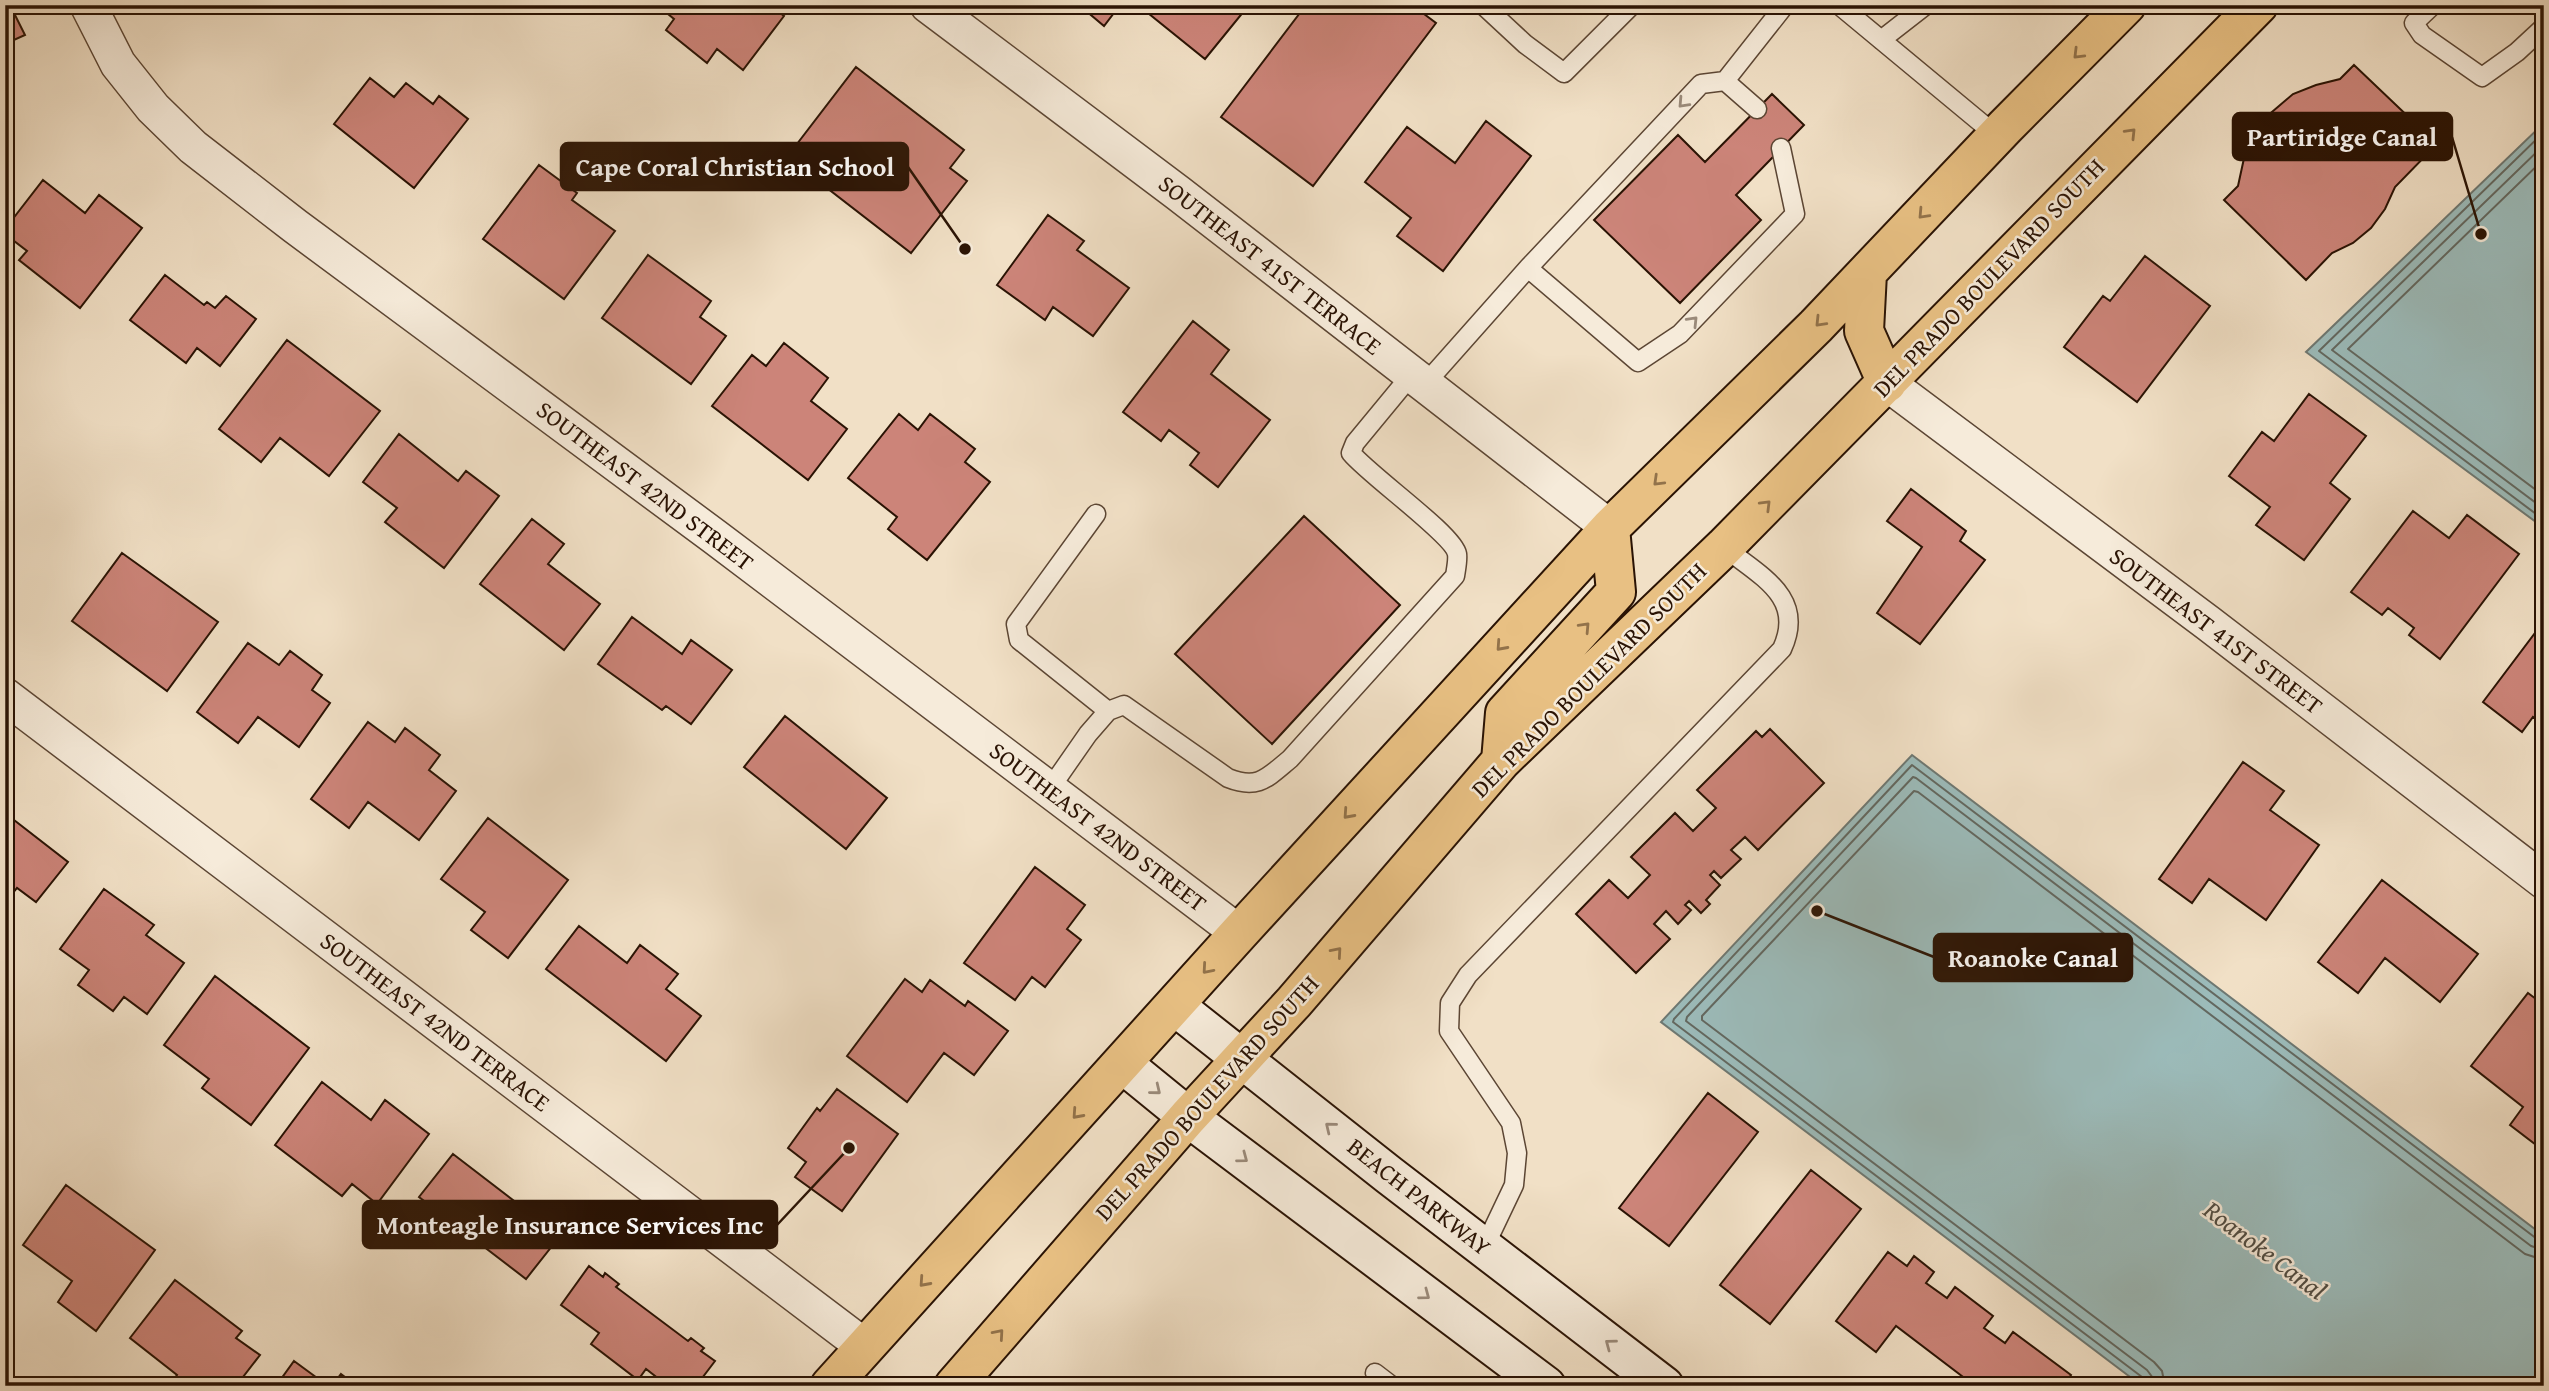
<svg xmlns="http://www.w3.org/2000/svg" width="2549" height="1391" viewBox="0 0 2549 1391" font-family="'Gentium Book Plus',serif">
	<rect width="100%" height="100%" fill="#f1e0c6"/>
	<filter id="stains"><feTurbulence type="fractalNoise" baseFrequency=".00286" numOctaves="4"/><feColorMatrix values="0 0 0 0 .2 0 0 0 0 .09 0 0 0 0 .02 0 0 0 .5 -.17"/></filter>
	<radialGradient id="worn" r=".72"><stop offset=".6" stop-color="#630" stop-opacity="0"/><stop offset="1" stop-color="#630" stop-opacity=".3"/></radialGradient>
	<path fill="#9cbcbb" stroke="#6e7872" stroke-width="2" d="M2544,123V528L2306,352Z
		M1912,755L2544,1236V1386H2142L1661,1022Z"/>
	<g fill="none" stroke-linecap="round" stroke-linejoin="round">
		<path stroke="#636860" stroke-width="2" d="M2544,132L2319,351L2544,520
			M2544,145L2332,350L2544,509
			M2544,159L2348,349L2544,496
			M2146,1386L2142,1377L1673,1022L1674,1019L1912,765L2537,1239L2544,1241
			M2154,1386L2153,1378L2147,1370L1686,1021L1687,1017L1913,777L1916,778L2531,1246L2544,1250
			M2165,1386L2162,1371L2154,1362L1702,1020V1016L1914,791L1918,792L2525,1254L2544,1260"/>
	</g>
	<path fill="#cc8479" stroke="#2a1304" stroke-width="2" d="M5,5H10L25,35L5,44Z
		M657,5H770L784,16L743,70L717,49L707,63L666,30L674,19Z
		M1079,5H1120L1104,26Z
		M1138,5H1249L1205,59Z
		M1306,5H1412L1436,23L1313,186L1221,117Z
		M2354,65L2437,144L2395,187L2385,209L2371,228L2353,243L2332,253L2306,280L2224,200L2238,186L2246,149L2265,118L2293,94L2316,85L2340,79Z
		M856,67L964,150L950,168L967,181L911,253L787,157Z
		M370,78L394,97L406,83L433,104L439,96L468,119L414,188L334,124Z
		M1772,94L1804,125L1736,195L1761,220L1680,303L1594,220L1678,135L1705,162Z
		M1486,121L1531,156L1443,271L1397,236L1411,218L1365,182L1407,127L1455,163Z
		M539,165L577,193L572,200L615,231L564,299L483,239Z
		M43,180L85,213L99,195L142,228L80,308L19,260L27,251L5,234V229Z
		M1048,215L1084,241L1077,250L1129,288L1093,336L1053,307L1045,320L997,285Z
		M648,255L711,301L700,317L726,336L691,384L602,318Z
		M2145,256L2210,306L2137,402L2064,347L2103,296L2110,301Z
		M165,275L204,305L207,302L215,308L226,296L256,319L220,366L197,348L186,363L130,320Z
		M1193,321L1229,350L1211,374L1270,420L1218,487L1190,465L1199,453L1169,430L1161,441L1123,412Z
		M287,340L380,411L329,476L280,438L261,462L219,429Z
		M784,343L828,378L811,401L847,429L808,480L712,406L752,355L766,366Z
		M2309,394L2366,436L2330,483L2350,499L2304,560L2256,525L2270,507L2229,476L2262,432L2274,441Z
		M899,414L918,430L930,414L975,449L965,462L990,482L927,560L888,529L897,517L848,478Z
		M399,434L458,481L466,471L499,496L444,568L385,522L397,508L363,482Z
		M1911,489L1966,531L1960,541L1985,560L1920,644L1877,613L1922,547L1887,521Z
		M2413,511L2449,538L2467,515L2519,554L2440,659L2409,635L2414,628L2388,608L2382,615L2351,592Z
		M1304,516L1400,605L1272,744L1175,654Z
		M532,519L564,544L548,564L600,604L564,650L480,584Z
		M122,553L218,622L167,691L72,621Z
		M632,617L682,654L691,640L732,670L691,724L666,706L662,710L598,664Z
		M2544,621V725L2533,717L2522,732L2483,702Z
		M248,643L279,665L290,651L322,675L312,690L330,703L299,747L258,717L238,743L197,712Z
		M785,716L887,798L846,849L744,767Z
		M368,722L395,742L405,728L440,755L429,770L456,791L419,840L368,802L349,828L311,799Z
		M1770,729L1824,783L1758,850L1745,837L1731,850L1741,859L1721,878L1714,871L1710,875L1720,885L1706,900L1710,904L1701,913L1689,901L1685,905L1691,910L1678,924L1666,911L1654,924L1670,939L1636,973L1576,914L1609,880L1628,898L1650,875L1631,857L1675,813L1693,831L1716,808L1697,790L1756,731L1762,737Z
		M2243,762L2284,791L2270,810L2319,845L2266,920L2209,879L2192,903L2159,879Z
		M5,813L68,862L36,902L17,888L5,903Z
		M488,818L568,880L508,958L471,930L485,912L441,879Z
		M1035,867L1085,905L1067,929L1081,940L1045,987L1032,977L1015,1000L964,963Z
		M2382,880L2478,954L2440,1002L2385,958L2358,993L2318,962Z
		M104,889L154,925L146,935L184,963L147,1014L124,997L113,1011L78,985L89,970L60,949Z
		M579,926L627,963L640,945L678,974L666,989L701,1016L666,1061L546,969Z
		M215,976L309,1048L251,1125L202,1088L209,1079L164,1045Z
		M905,979L922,992L930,980L965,1006L968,1001L1008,1031L974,1075L944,1053L907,1102L847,1056Z
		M2528,993L2544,1005V1151L2510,1125L2523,1107L2471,1066Z
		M322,1082L371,1120L385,1100L429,1134L377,1204L352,1184L342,1196L275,1145Z
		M837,1089L898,1134L842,1211L795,1177L806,1162L788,1148L817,1108L820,1111Z
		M1708,1093L1758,1132L1669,1246L1619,1208Z
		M453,1154L560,1236L526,1279L419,1197Z
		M1811,1170L1861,1209L1770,1324L1720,1285Z
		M66,1185L155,1250L96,1331L58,1302L72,1281L23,1245Z
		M1888,1252L1907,1266L1914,1256L1934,1272L1926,1283L1947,1298L1955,1287L1993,1316L1984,1328L2005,1343L2013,1332L2071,1375L2064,1386H1975L1896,1326L1876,1352L1836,1321Z
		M589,1266L603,1277L605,1273L619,1284L616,1287L688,1341L691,1338L704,1348L701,1351L715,1361L696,1386H668L646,1369L638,1380L591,1344L599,1333L561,1305Z
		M175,1280L242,1331L236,1338L260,1355L236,1386H169L177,1375L130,1338Z
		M294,1361L328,1386H276Z
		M341,1374L357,1386H332Z"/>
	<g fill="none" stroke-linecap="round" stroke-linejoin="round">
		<defs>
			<path id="lane" d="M1483,5L1525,44L1564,73L1632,5
				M1839,5L1997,136
				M2433,5L2414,23L2422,35L2482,77L2517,52L2544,27
				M1881,40L1926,5
				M1725,81L1785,5
				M1528,268L1701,84L1725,81L1757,109
				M1425,384L1528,268L1638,362L1680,334L1795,214L1781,148
				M1096,514L1016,624L1019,640L1108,711
				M1049,790L1088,734L1108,711L1124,705L1228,778C1258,790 1267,778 1290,759L1455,576C1456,569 1458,560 1457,554C1454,535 1370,476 1351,453L1355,443L1412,374
				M1484,1248L1514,1185L1517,1153L1511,1123L1449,1031L1450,1003L1468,975L1782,649C1806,597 1760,576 1724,547
				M1375,1373L1392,1386"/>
			<path id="street" d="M88,5L118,64L153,108L193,147L295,226L715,537L1239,933
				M928,5L1178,193L1610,528
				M1887,383L2208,623L2544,881
				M5,696L865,1347"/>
			<path id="secondary" d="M1175,1006L1389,1175L1664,1386
				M1123,1064L1188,1117L1546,1386"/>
			<path id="primary" d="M1867,273L1864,331L1887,383
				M1501,761L1505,713L1616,592L1610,528
				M830,1386L1239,933L1610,528L1816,326L2005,127L2126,5
				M954,1386L1188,1117L1294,1002L1501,761L1724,547L2258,5"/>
		</defs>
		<use href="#lane" stroke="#5c4634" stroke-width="21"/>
		<use href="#street" stroke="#5c4634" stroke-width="38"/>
		<use href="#secondary" stroke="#2a1304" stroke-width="42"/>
		<use href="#primary" stroke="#2a1304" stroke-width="42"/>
		<use href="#lane" stroke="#f6ebda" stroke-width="18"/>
		<use href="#street" stroke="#f6ebda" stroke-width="35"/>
		<use href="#secondary" stroke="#f6ebda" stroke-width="38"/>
		<use href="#primary" stroke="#e8c083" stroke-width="38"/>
	</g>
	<defs><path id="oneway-chevron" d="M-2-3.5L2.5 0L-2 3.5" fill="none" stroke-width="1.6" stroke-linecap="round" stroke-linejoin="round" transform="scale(1.75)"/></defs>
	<g stroke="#92724a">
		<use href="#oneway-chevron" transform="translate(2078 54) rotate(135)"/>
		<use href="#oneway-chevron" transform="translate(2131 133) rotate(-46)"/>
		<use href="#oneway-chevron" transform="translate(1923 214) rotate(133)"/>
		<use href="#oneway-chevron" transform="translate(1820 322) rotate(134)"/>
		<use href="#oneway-chevron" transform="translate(1658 481) rotate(136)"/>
		<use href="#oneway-chevron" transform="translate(1766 505) rotate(-45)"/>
		<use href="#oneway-chevron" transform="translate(1585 627) rotate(-47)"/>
		<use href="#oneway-chevron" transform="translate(1501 646) rotate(132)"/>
		<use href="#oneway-chevron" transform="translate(1348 814) rotate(132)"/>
		<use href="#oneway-chevron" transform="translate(1337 952) rotate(-49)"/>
		<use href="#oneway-chevron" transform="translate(1207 969) rotate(131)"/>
		<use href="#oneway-chevron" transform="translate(1077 1114) rotate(132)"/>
		<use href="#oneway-chevron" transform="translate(924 1282) rotate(132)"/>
		<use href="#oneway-chevron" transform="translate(999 1334) rotate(-49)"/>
	</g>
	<g stroke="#9a8a7a">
		<use href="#oneway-chevron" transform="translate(1683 103) rotate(133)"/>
		<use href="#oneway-chevron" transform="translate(1693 321) rotate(-46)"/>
		<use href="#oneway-chevron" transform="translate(1156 1090) rotate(39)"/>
		<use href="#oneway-chevron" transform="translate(1330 1127) rotate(-141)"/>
		<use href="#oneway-chevron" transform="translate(1243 1158) rotate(37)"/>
		<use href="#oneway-chevron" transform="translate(1425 1295) rotate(37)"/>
		<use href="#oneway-chevron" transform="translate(1610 1344) rotate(-143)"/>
	</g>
	<g text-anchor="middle" stroke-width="5" stroke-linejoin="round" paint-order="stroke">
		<g font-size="24" fill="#2a1304" stroke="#f6ebda">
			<text transform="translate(1270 265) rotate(38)" y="8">SOUTHEAST 41ST TERRACE</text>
			<text transform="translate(1989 278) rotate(-46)" y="8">DEL PRADO BOULEVARD SOUTH</text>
			<text transform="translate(645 486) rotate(37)" y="8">SOUTHEAST 42ND STREET</text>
			<text transform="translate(2216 631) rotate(37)" y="8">SOUTHEAST 41ST STREET</text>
			<text transform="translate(1589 680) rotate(-45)" y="8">DEL PRADO BOULEVARD SOUTH</text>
			<text transform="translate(1098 827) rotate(37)" y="8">SOUTHEAST 42ND STREET</text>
			<text transform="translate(435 1022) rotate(37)" y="8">SOUTHEAST 42ND TERRACE</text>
			<text transform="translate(1207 1098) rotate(-48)" y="8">DEL PRADO BOULEVARD SOUTH</text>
			<text transform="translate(1419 1197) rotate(38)" y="8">BEACH PARKWAY</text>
		</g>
		<g font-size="26" font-style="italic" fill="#524e44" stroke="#f6ebda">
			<text transform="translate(2265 1250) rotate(37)" y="9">Roanoke Canal</text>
		</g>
	</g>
	<path fill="none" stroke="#2a1304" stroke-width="2.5" d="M2481 234L2452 137M965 249L908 167M1817 911L1934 957M849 1148L777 1225"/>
	<g fill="#2a1304" stroke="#f6ebda" stroke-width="2.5">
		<circle cx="2481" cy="234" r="7"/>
		<circle cx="965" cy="249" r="7"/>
		<circle cx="1817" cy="911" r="7"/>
		<circle cx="849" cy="1148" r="7"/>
	</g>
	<g fill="#2a1304" stroke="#2a1304" stroke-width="2.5">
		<rect x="2233" y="113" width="219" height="47" rx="7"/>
		<rect x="561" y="143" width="347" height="47" rx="7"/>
		<rect x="1934" y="934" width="198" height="47" rx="7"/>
		<rect x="363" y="1201" width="414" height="47" rx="7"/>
	</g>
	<g font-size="26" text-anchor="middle" font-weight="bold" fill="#fff">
		<text x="2342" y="146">Partiridge Canal</text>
		<text x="735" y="176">Cape Coral Christian School</text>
		<text x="2033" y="967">Roanoke Canal</text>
		<text x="570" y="1234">Monteagle Insurance Services Inc</text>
	</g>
	<rect width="2549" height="1391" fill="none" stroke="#f1e0c6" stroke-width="28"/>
	<rect x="7" y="7" width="2535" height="1377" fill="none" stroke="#2a1304" stroke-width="3.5"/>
	<rect x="14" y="14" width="2521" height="1363" fill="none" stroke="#2a1304" stroke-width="2"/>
	<rect width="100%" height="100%" filter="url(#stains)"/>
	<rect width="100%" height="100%" fill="url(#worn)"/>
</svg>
